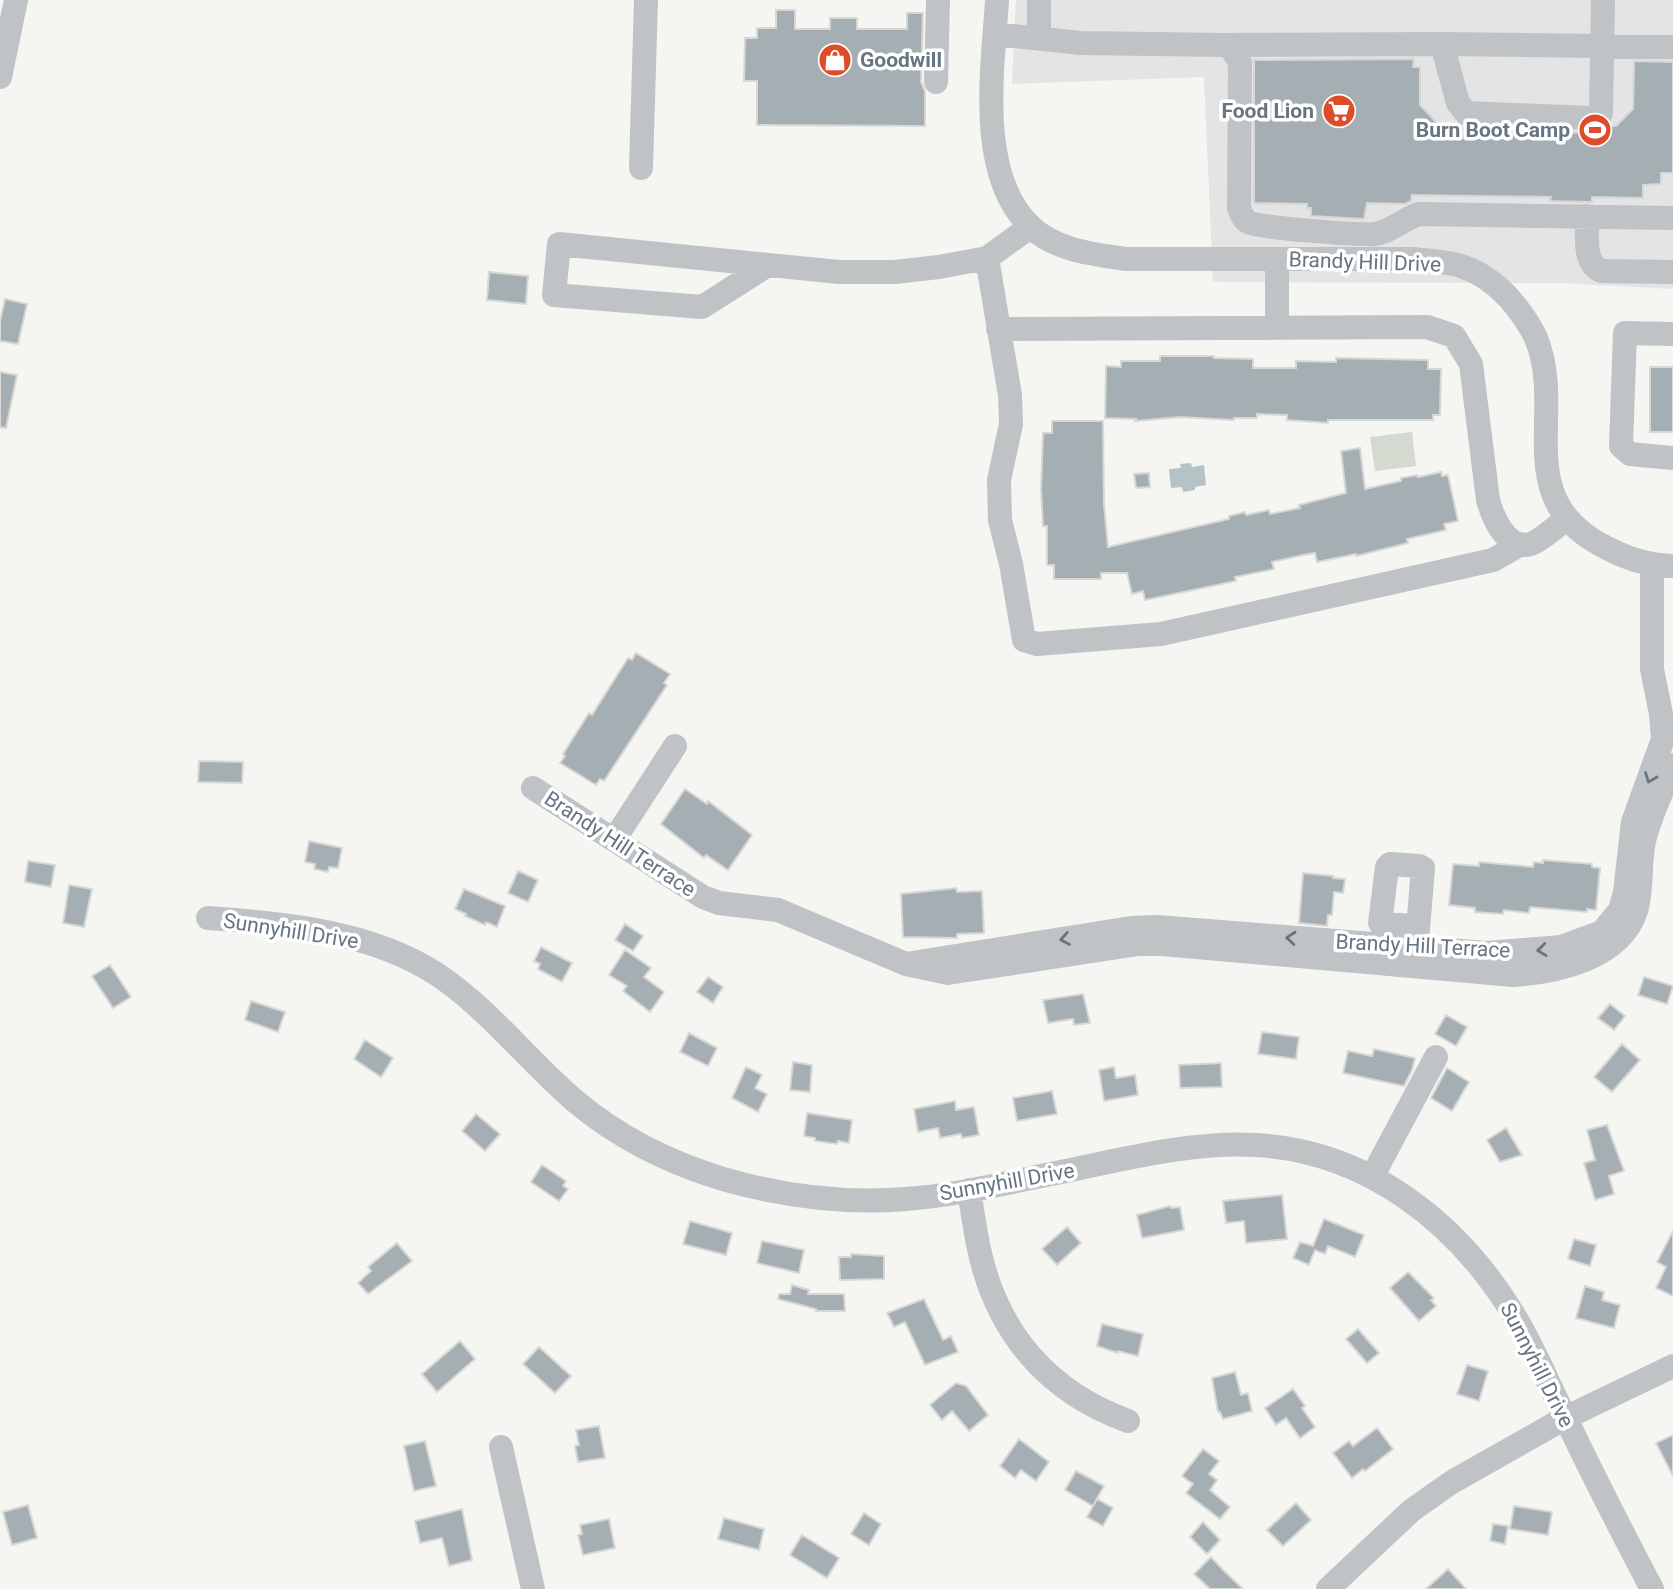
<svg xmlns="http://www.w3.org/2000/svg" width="1673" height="1589" viewBox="0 0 1673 1589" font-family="Roboto,sans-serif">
	<rect width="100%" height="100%" fill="#f5f5f2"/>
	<path fill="#e3e4e3" d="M1016,0H1673V289L1561,283L1213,282L1204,77L1012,84Z"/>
	<path fill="#d5dad1" d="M1412,432L1416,466L1375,471L1370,437Z"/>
	<path fill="#b5c2c6" d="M1191,463L1192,467L1204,465L1206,485L1195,487V490L1183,492L1182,487L1171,488L1169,469L1181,468L1180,464Z"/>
	<path fill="#a5aeb3" stroke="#d7d7d5" stroke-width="2" d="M776,10H795V29H830V18H857V29H907V13H923L921,82L925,91V126L757,125V81H744L745,38H757V28H776Z
		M1414,59L1413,67H1420V105L1438,124H1457L1465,128L1589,133L1608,126H1616L1633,109L1634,61L1673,62V173H1661V184L1643,185V198L1592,197V202L1550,201L1551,197L1412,195L1411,201L1405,204L1367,203L1364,219L1311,216V208H1307V204L1254,203V60Z
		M489,272L528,276L526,304L487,300Z
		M5,299L27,304L18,344L0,341V321Z
		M1160,356H1214V358L1253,359V368H1296V361L1336,362V358L1428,360V369H1441L1440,415H1433V420H1328V423L1287,420V415L1257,414V418H1234V420L1180,417L1135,421L1136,419L1105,418L1106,366L1121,367V361H1160Z
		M1650,367H1673V432H1650Z
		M0,372L17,375L6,428L0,427Z
		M1052,421H1103L1104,505L1108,547L1229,519V516L1245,512L1246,515L1269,510L1270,514L1300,508L1299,505L1346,493L1341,451L1360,448L1365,489L1401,481V478L1417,475L1418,477L1441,472L1442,476L1448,475L1458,521L1444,524L1446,530L1407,539L1408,543L1356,556V554L1317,562L1315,553L1303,555L1272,562L1274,569L1235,577L1236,581L1145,600L1143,591L1132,594L1127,573H1101V579H1054V565H1047V526H1043L1041,489L1043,433H1052Z
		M1149,473L1150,487L1136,488L1134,474Z
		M636,653L670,674L664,683L667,685L604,781L600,779L596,785L560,763L565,756L563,754L589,713L592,715L628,658L632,660Z
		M199,761L243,762L242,783L198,782Z
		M685,789L707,804L708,801L752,835L728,870L706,855L704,858L661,824Z
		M309,841L342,848L338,868L329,867L328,872L314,869L315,864L305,862Z
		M1543,860L1592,864V867L1600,868L1596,910L1587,909V912L1530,907L1529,913L1504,910L1503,914L1475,912V908L1449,905L1453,864L1479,866V862L1533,867L1534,862L1543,863Z
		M28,861L55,865L51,887L25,882Z
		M518,871L538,880L528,902L508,893Z
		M1303,873L1333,876V878L1345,879L1343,893L1334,892L1332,915H1328L1327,926L1299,923Z
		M69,885L92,889L84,927L63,923Z
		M956,888L957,892L982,891L984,933L957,934V938L903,937L901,894Z
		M464,889L505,906L497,927L486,922L485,925L465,916L466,914L455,909Z
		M625,924L643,936L633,951L615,940Z
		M541,947L572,963L562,982L538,969L540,964L534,961Z
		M625,950L651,968L644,977L664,992L650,1012L623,991L627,986L609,975Z
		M110,965L131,997L113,1008L92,976Z
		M708,977L723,987L713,1003L697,992Z
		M1644,977L1673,986L1667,1004L1638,995Z
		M1083,994L1090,1023L1074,1025L1073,1019L1048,1023L1043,1000Z
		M251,1001L285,1012L278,1032L245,1020Z
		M1610,1004L1625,1016L1614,1030L1598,1018Z
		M1446,1015L1467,1027L1456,1046L1435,1034Z
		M1262,1032L1299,1037L1296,1059L1258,1054Z
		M689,1033L717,1048L708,1066L680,1052Z
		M365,1040L393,1058L381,1077L354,1059Z
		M1622,1044L1640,1060L1612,1092L1594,1077Z
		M1374,1049L1415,1058L1412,1070L1404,1086L1343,1073L1348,1051L1372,1056Z
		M793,1062L812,1065L810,1092L790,1090Z
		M1221,1063L1222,1087L1180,1088L1179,1065Z
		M746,1067L762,1075L755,1088L767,1094L758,1112L732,1098Z
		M1114,1067L1116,1078L1135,1075L1138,1095L1104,1101L1099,1070Z
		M1447,1068L1469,1082L1452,1111L1431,1098Z
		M1052,1091L1057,1114L1017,1121L1013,1098Z
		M955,1101L956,1110L974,1107L979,1135L962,1138L961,1134L940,1138L938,1128L918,1132L914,1109Z
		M807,1113L852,1120L849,1143L838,1141L837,1144L815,1141V1138L804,1136Z
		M476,1114L500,1134L485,1151L462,1131Z
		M1607,1125L1624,1171L1609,1176L1614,1194L1595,1200L1584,1163L1595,1160L1587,1130Z
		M1506,1128L1522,1155L1500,1162L1487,1140Z
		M542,1165L566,1181L563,1186L568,1189L559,1201L531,1182Z
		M1282,1195L1287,1239L1246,1243L1244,1221L1226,1223L1223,1201Z
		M1170,1206L1171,1208L1180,1207L1184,1230L1142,1238L1137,1215Z
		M1324,1219L1364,1235L1355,1257L1328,1246L1325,1254L1315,1250L1309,1265L1293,1258L1300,1242L1313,1246Z
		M690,1221L732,1233L726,1255L683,1244Z
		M1067,1227L1081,1243L1057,1265L1042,1249Z
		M1673,1231V1296L1656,1288L1666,1267L1657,1262Z
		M1574,1239L1596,1245L1590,1266L1568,1259Z
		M762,1241L804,1250L799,1273L757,1263Z
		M397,1243L412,1261L368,1294L358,1283L371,1271L368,1267Z
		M851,1254L884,1256V1279L840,1280L839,1257H851Z
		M1408,1272L1434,1298L1431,1300L1436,1306L1419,1321L1390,1288Z
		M792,1285L809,1290L808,1294H844L845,1311H816V1309L778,1299L779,1294H790Z
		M1585,1286L1604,1292L1602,1300L1620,1305L1614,1328L1576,1318Z
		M924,1299L943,1340L951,1336L958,1352L925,1365L905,1322L894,1327L887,1313Z
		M1102,1324L1143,1334L1138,1356L1118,1351V1353L1097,1346Z
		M1358,1329L1379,1353L1367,1363L1346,1339Z
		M460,1341L475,1359L437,1392L422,1374Z
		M539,1347L571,1376L555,1393L523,1364Z
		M1467,1365L1488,1371L1479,1401L1457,1394Z
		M1235,1372L1241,1395L1248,1393L1252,1411L1223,1419L1220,1412H1218L1212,1378Z
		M956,1383L966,1386L988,1415L969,1431L952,1411L942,1420L930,1405Z
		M1293,1389L1305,1406L1302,1408L1315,1427L1300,1438L1286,1418L1276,1425L1265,1408Z
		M599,1426L605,1458L578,1462L575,1446L579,1445L576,1430Z
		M1377,1428L1393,1449L1365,1471L1363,1469L1352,1478L1333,1453L1349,1441L1353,1446Z
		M1673,1435V1476L1656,1443Z
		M1019,1439L1049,1462L1036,1481L1021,1470L1015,1478L1000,1466Z
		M425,1441L436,1486L414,1491L404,1446Z
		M1203,1449L1219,1461L1209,1474L1217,1480L1210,1490L1230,1507L1220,1519L1186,1493L1193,1484L1182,1476Z
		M1076,1471L1104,1486L1093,1506L1065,1490Z
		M1097,1499L1113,1508L1103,1526L1087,1517Z
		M1296,1503L1311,1520L1283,1546L1267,1530Z
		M28,1505L37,1538L12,1545L3,1512Z
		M1514,1506L1552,1512L1548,1535L1510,1529Z
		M462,1509L472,1560L449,1566L442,1538L420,1543L415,1521Z
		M864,1513L881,1524L869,1545L851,1534Z
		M724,1518L764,1529L759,1550L718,1539Z
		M609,1519L615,1548L583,1555L578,1535L582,1534L580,1525Z
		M1203,1522L1220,1540L1207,1554L1190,1537Z
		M1493,1524L1508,1526L1505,1544L1490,1541Z
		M802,1535L839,1558L827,1578L790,1555Z
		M1211,1557L1224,1571L1243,1589H1210L1194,1574Z
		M1448,1569L1466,1589H1426Z"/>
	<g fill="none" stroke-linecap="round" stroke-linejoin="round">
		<path stroke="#bfc3c6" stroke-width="24" d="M997,0C993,68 976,174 1030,226C1054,250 1093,254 1125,259H1413C1428,261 1447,261 1461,266C1480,272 1496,284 1509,298C1520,311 1529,323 1536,338C1567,413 1508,500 1607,548C1628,559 1649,566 1673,566
			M1039,0V38
			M995,34L1081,43L1224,45L1231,48L1240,62L1239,208C1241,213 1243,219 1248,222C1258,228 1358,235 1374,234C1391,232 1403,219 1419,214L1673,218
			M1442,44L1458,103L1466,113L1590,118L1601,113L1603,0
			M1224,45L1442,44L1673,47
			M0,77L16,0
			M936,82L938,0
			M641,168L646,0
			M1587,216C1588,235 1582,262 1601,271L1673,272
			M987,258L1010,395L1011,424L999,480L1000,520L1011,564L1024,640L1037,644L1161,634L1493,560L1521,544
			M1277,259V328
			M768,265L702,307L554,295L559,244L839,272H895L939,267L987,258L1030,227
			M998,329L1427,327L1454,336L1471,364L1488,500C1493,518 1509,556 1535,542C1546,536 1557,526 1567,518
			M1673,334L1625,333L1621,446L1630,454L1673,458
			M1652,566V669L1661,714L1663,739L1633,822L1625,892L1620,910L1602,932L1561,947L1487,953L1157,927L1131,928L906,964L948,973L1138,944H1162L1513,975C1557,972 1620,959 1636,911C1643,888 1639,864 1644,841C1650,815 1663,790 1673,765
			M533,788L703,897L719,903L778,910L906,964
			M614,840L675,746
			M208,918C286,924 371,931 438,975C490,1010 528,1061 575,1101C619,1138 667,1162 723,1179C782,1196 845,1204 906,1199C953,1196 1000,1184 1046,1175C1113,1162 1188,1141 1256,1145C1366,1151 1456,1221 1512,1312C1534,1347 1549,1386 1568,1423C1595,1479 1623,1534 1652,1589
			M1415,966C1418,933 1420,901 1423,868L1419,866L1390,864L1387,867L1380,923L1418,927
			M1372,1177L1436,1057
			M969,1190C972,1210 975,1230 979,1249C997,1333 1048,1392 1128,1421
			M501,1447L533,1589
			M1328,1589L1412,1510L1452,1482L1565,1418L1673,1366"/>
	</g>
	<defs><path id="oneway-chevron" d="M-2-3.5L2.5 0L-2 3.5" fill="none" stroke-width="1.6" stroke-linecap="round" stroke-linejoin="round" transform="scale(1.75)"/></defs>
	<g stroke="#657682">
		<use href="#oneway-chevron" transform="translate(1650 778) rotate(111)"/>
		<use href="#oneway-chevron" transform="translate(1291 938) rotate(-175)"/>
		<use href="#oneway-chevron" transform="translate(1065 939) rotate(170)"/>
		<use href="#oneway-chevron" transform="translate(1542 950) rotate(173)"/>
	</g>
	<defs>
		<symbol id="shop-disc" viewBox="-11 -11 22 22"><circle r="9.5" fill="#dd4d2a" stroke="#fff"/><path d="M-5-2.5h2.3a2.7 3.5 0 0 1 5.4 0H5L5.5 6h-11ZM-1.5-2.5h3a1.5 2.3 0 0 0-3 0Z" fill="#fff"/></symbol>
		<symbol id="supermarket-disc" viewBox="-11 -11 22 22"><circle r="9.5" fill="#dd4d2a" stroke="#fff"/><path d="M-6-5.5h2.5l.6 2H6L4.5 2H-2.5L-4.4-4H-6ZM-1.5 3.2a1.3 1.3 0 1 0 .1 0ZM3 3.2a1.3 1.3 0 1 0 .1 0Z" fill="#fff"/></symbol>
		<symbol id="stadium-disc" viewBox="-11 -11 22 22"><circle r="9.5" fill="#dd4d2a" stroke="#fff"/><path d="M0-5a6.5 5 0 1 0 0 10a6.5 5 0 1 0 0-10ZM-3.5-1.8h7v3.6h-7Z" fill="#fff"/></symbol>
	</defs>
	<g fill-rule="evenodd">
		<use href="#shop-disc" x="816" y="41" width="38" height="38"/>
		<use href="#supermarket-disc" x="1320" y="92" width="38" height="38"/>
		<use href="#stadium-disc" x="1576" y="111" width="38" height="38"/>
	</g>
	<g text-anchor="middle" stroke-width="7" stroke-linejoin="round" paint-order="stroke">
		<g font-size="21" font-weight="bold" fill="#657682" stroke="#fff" text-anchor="end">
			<text x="860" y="67" text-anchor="start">Goodwill</text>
			<text x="1314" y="118">Food Lion</text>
			<text x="1570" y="137">Burn Boot Camp</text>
		</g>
		<g font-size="21" fill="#657682" stroke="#fff">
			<text transform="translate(1365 262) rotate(2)" y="7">Brandy Hill Drive</text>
			<text transform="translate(620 844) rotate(33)" y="7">Brandy Hill Terrace</text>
			<text transform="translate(291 931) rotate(9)" y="7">Sunnyhill Drive</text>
			<text transform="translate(1423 946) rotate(3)" y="7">Brandy Hill Terrace</text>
			<text transform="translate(1007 1182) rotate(-10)" y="7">Sunnyhill Drive</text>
			<text transform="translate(1537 1365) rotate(63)" y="7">Sunnyhill Drive</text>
		</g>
	</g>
</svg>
